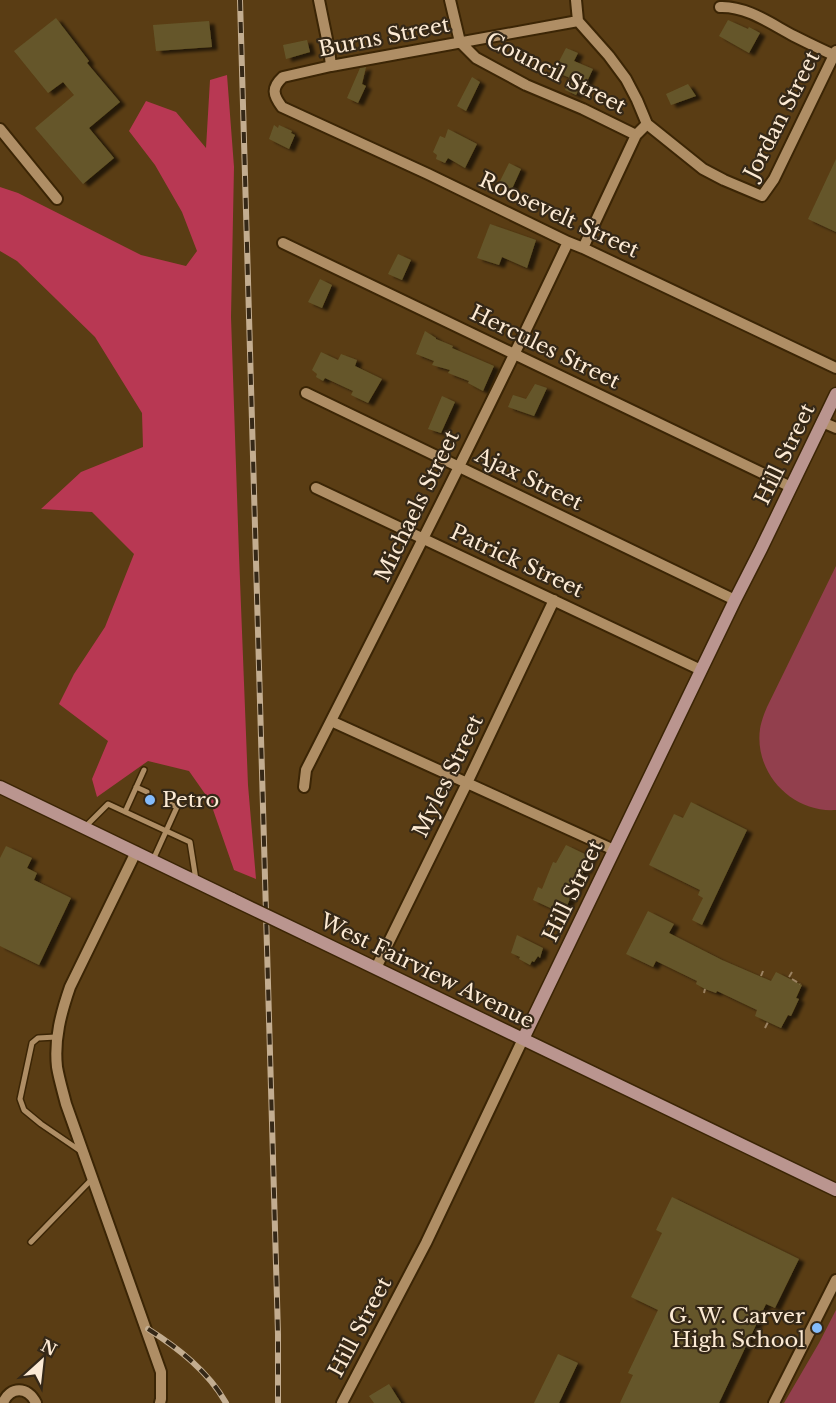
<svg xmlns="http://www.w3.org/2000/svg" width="836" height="1403" viewBox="0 0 836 1403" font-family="'Libre Baskerville',serif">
	<defs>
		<filter id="shadow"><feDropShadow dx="5.5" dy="3" stdDeviation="1.5" flood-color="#0009"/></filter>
	</defs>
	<rect width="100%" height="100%" fill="#5a3d14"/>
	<path fill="#923f4d" d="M836,566V810C792,813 754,773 760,729C761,722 764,714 767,707Z
		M836,1310V1403H784L819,1343Z"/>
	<path fill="#b83853" d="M227,75L234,167L231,317L239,555L248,785L256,879L234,870L210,801L189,771L148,761L97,797L92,779L108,741L59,704L74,674L105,627L134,554L92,512L41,509L81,472L143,447L142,413L95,337L17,261L0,251V187L18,193L141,255L186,266L197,251L182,212L155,165L129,131L146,101L176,112L206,148L210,80Z"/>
	<path fill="#65572a" filter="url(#shadow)" d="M56,18L89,61L87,63L120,102L89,128L114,158L83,184L35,128L74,95L63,82L48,93L14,51Z
		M728,20L748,29L749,27L760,33L749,53L719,36Z
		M209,21L212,47L156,51L153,25Z
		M307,40L310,52L286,59L283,45Z
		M566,48L578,53L574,61L593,69L584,88L581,87L576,95L565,90L570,78L554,71Z
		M366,67L362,84L366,86L358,103L347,98L360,68Z
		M472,77L480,82L466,111L457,106Z
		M688,84L696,96L671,105L666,94Z
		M274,125L278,128L279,125L292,131L291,133L295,135L289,149L269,139Z
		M448,129L477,144L465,168L448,158L445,163L436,159L437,155L433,152L440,136L445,138Z
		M836,159V232L808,219Z
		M509,163L521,169L511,191L498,185Z
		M490,224L536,240L527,268L502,257L499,265L477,258Z
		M398,254L411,260L402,280L388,274Z
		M320,279L332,285L322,308L308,302Z
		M425,331L436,338V339L453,346L452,348L494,366L483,391L468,383L469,381L448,373L450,370L432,365L434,361L416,354Z
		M321,352L338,360L341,354L357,360L355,366L382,379L368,403L351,395L353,391L325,378L323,381L316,377L317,374L312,370Z
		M535,384L547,388L534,416L508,407L513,395L526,399Z
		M442,396L455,402L441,433L428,429Z
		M691,802L747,830L702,925L692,920L703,898L698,895L700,890L649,865L674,814L683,818Z
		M566,845L591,857L586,871L584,870L574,893L573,892L566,908L562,906L559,912L533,900L538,887L542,889L553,862L556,863Z
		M6,846L32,858L27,868L37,873L34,880L71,898L39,965L0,946V858Z
		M648,911L674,924L669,933L722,960L771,981L776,972L802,985L796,998L799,999L791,1016L788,1015L781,1028L755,1016L757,1010L717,991L716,993L705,989L696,984L697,981L656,961L653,967L626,954Z
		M517,935L543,948L540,958L538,956L534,962L532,961L530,965L519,959L520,957L511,953Z
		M672,1197L799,1259L775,1308L766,1304L719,1403H620L633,1375L628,1373L658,1310L631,1297L662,1233L656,1230Z
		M558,1354L578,1363L559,1403H534Z
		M389,1384L401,1403H374L369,1396Z"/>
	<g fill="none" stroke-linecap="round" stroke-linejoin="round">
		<defs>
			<path id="lane" d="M136,787L147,792
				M125,812L144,770
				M85,827L108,804L190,842L196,880
				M153,860L177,807L170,804
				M56,1037L38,1038L32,1043L20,1099L24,1110L41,1124L82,1152
				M31,1242L92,1179"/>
			<path id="street" d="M319,0L329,49L331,66
				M450,0L460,42L476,58L526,85L583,109L636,135
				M576,0L578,21L609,56L626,79L637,100L647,124
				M720,7C747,6 771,24 794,36C808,43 822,50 836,56
				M578,21L331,66L283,77C271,88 273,95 282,107L428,174L568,242L583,248L836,368
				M647,124L703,169L724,180L762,196L774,179L836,51
				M0,129L57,199
				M283,243L791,487
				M583,248L636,135L647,124
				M306,393L735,600
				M822,422L836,428
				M316,488L701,670
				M331,721L614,850
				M304,787L306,770C395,595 484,420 568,242
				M136,852L70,987C61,1013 54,1039 57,1067C59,1079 63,1092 66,1104L161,1372V1399L160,1403
				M376,968L467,783L554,600
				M3,1403C10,1386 28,1386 36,1403
				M342,1403L426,1243L523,1039
				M774,1403L836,1280"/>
			<path id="secondary" d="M0,787L232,899
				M309,936L836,1190
				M523,1039L735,600L761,549L836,394"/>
		</defs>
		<use href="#lane" stroke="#3b2505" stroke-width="8"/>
		<use href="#street" stroke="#3b2505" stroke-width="14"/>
		<use href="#secondary" stroke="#3b2505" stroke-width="15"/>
		<path stroke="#9c8362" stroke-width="2" stroke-dasharray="6 3" stroke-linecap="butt" d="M761,976L763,971
			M789,977L792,972
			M792,979L800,984
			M704,993L705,989
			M765,1028L768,1022"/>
		<use href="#lane" stroke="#af8e65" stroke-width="5"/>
		<use href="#street" stroke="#af8e65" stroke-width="10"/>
		<use href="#secondary" stroke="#ba958f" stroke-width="12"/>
		<defs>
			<path id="rail" d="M240,0L278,1334V1403
				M148,1329C178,1348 208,1371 226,1403"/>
		</defs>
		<use href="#rail" stroke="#c3ad90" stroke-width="6"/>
		<use href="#rail" stroke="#352817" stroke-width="4" stroke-dasharray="11" stroke-linecap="butt"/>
		<defs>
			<path id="secondary-bridge" d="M232,899L309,936"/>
		</defs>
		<use href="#secondary-bridge" stroke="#3b2505" stroke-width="15" stroke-linecap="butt"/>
		<use href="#secondary-bridge" stroke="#ba958f" stroke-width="12"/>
	</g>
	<g fill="#84bcfb" stroke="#352817" stroke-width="2">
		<circle cx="150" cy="800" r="6"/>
		<circle cx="817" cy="1328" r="6"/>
	</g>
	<g text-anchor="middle" stroke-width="4.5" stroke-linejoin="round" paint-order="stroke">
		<g font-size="21" fill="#fcead4" stroke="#352817">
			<text transform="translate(384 37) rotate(-11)" y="7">Burns Street</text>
			<text transform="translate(556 73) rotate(27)" y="7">Council Street</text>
			<text transform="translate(782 115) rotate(-63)" y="7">Jordan Street</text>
			<text transform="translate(559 215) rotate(25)" y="7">Roosevelt Street</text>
			<text transform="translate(545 347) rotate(26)" y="7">Hercules Street</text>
			<text transform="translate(785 454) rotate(-64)" y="7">Hill Street</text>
			<text transform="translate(529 479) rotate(26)" y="7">Ajax Street</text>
			<text transform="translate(417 506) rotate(-64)" y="7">Michaels Street</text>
			<text transform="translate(517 561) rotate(25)" y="7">Patrick Street</text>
			<text transform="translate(448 776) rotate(-64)" y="7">Myles Street</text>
			<text transform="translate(573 891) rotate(-64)" y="7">Hill Street</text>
			<text transform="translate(427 971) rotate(26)" y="7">West Fairview Avenue</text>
			<text transform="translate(360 1327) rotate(-62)" y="7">Hill Street</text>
		</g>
		<g font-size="21" fill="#fcead4" stroke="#352817" text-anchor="start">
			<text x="162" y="807">Petro</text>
			<text x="805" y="1323" text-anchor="end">G. W. Carver<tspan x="805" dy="24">High School</tspan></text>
		</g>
	</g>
	<g transform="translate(42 1361) rotate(27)" stroke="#352817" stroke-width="4.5" paint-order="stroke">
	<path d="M0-4.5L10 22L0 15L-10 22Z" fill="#fcead4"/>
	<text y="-9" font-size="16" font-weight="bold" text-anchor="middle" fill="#fcead4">N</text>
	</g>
</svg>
